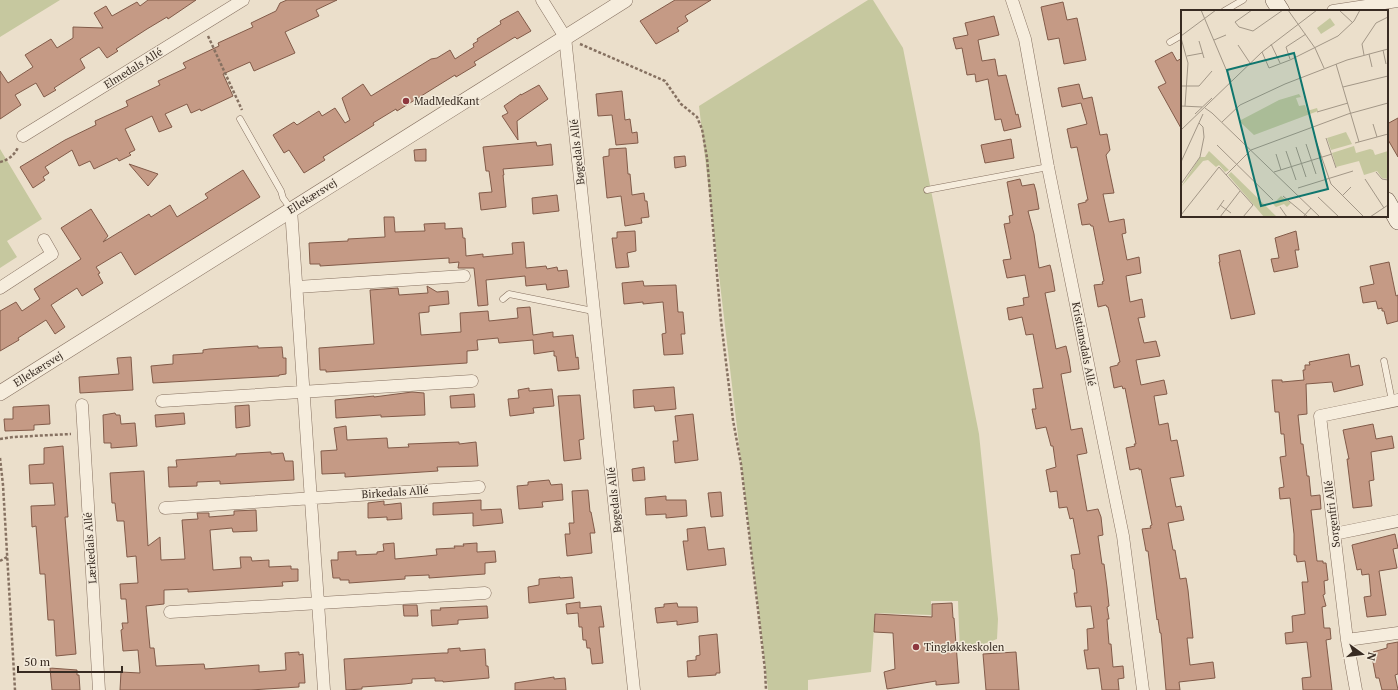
<svg xmlns="http://www.w3.org/2000/svg" width="1398" height="690" viewBox="0 0 1398 690" font-family="'PT Serif',serif">
	<rect width="100%" height="100%" fill="#ebdfcb"/>
	<path fill="#c6c89f" d="M0,0H60L0,37Z
		M868,0H873L903,48L979,434L998,619L997,639L960,653L958,601H931V615L875,613L871,672L808,680V690H768L699,106Z
		M0,149L42,219L7,241L17,257L0,268Z"/>
	<path fill="#c59a85" stroke="#825b49" d="M148,0H196L168,19L167,17L147,29L116,49L118,51L107,58L99,47L80,59L85,68L54,88L56,90L44,97L36,83L15,95L21,105L0,119V71L8,83L33,67L25,55L51,39L57,48L73,38V27L103,28L94,13L106,6L112,16L137,2L140,6Z
		M287,0H337L316,10L319,16L285,32L295,53L254,71L250,62L223,74L233,96L201,111L200,109L191,113L187,104L165,114L172,127L159,132L152,116L125,129L135,150L129,153L131,155L119,161L117,158L94,169L90,161L79,166L72,150L45,167L49,173L43,177L45,180L33,188L20,167L65,140L96,125L95,121L128,106L126,101L160,85L158,81L186,68L183,63L219,46L218,43L253,27L251,23L276,11L280,3Z
		M675,0H711L685,16L688,21L677,28L679,31L656,44L640,21Z
		M1063,2L1067,20L1077,18L1086,60L1064,64L1059,38L1048,40L1041,7Z
		M518,11L531,31L517,39L515,37L474,62L476,65L456,77L455,75L397,111L396,109L373,123L374,125L323,157L325,160L304,173L289,150L284,153L273,135L294,122L297,125L319,111L322,116L335,108L345,123L350,120L342,98L363,84L371,96L431,59L437,58L450,50L455,59L474,47L473,44L478,41L477,39L501,24L500,21Z
		M994,16L999,35L978,40L982,61L995,59L998,76L1006,75L1016,115L1018,114L1021,127L1004,131L1001,119L995,120L988,79L976,82L975,74L967,75L962,48L956,49L953,38L968,35L965,23Z
		M1172,52L1177,61L1182,58V130L1158,87L1166,83L1155,61Z
		M1079,84L1083,99L1092,97L1100,135L1107,134L1110,150L1106,155L1114,193L1103,194L1109,222L1124,219L1126,233L1122,234L1127,260L1139,257L1141,273L1126,276L1130,302L1142,299L1145,317L1138,318L1144,343L1156,341L1160,356L1136,360L1141,385L1164,380L1167,394L1154,396L1159,425L1168,423L1171,441L1177,440L1184,476L1170,478L1176,507L1181,506L1184,520L1168,523L1173,550H1175L1180,579L1186,578L1188,590L1193,638H1187L1190,665L1213,662L1215,678L1179,682L1180,690H1166L1161,633H1160L1158,619L1157,620L1148,551H1146L1142,529L1151,528L1150,526L1152,525L1141,469L1139,470V468L1130,470L1126,448L1135,446L1134,444H1136L1125,388L1123,389L1122,386L1114,388L1110,367L1118,365V363L1120,362L1108,307H1107L1106,305L1098,307L1094,285L1103,284L1102,282L1104,281L1093,226H1091L1090,224L1082,225L1078,204L1086,202V200H1088L1077,147L1071,148L1067,129L1087,124L1081,103L1062,107L1058,88Z
		M539,85L548,99L517,121L518,140L502,116L508,113L504,106L521,94V95Z
		M622,91L625,120L630,119L632,133L637,132L638,143L616,145L612,115L598,116L596,94Z
		M1398,118V157L1387,138V124Z
		M1011,139L1014,158L985,163L981,145Z
		M536,142L537,146L551,144L553,165L503,169L504,175H503L506,207L481,210L479,193L492,192L489,171H486L483,147Z
		M626,148L628,174H630L632,195L644,193L645,201H647L649,217L641,218L642,223L625,226L621,196L607,198L603,157L609,156V149Z
		M426,149V161H415L414,150Z
		M685,156L686,166L675,168L674,157Z
		M129,164L158,174L148,186Z
		M243,170L260,197L135,275L121,252L96,267L100,273L98,274L103,283L82,296L77,288L51,305L65,327L55,334L46,320L18,338L19,340L0,351V311L16,302L22,311L40,299L34,289L81,259L61,228L91,209L108,236L103,242L149,214L151,217L170,205L177,217L208,198L205,194Z
		M1020,179L1022,186L1034,184L1036,191L1039,209L1028,211L1034,234L1039,268L1050,265L1052,273L1055,291L1045,293L1056,349L1066,346L1069,359L1071,372L1061,374L1071,430L1082,428L1087,453L1077,455L1087,511L1098,509L1101,517L1103,535L1098,536L1102,564H1104L1107,587L1109,606L1107,607L1109,619H1107L1109,644H1111L1113,667L1123,666L1124,678L1118,679L1119,690H1102L1099,668L1087,669L1084,650H1088L1087,629L1094,628L1091,606L1076,607L1074,593H1077L1074,569H1073L1071,555L1080,554L1073,518L1070,519L1067,507L1059,508L1057,491L1050,492L1046,470L1056,467L1053,446H1051L1046,427L1036,429L1032,409H1036L1033,389L1043,388L1033,334L1026,335L1022,317L1009,320L1007,308L1024,305L1023,298L1029,297L1025,275L1007,278L1003,260L1011,259L1004,224L1010,223L1009,216L1013,215L1007,182Z
		M557,195L559,211L533,214L532,198Z
		M384,217H394L395,232L425,231L424,224L445,223V229L462,228L463,238H465L466,256L483,254V257L513,254L512,243L524,242L526,268L546,266L547,269L557,267L558,271L567,270L569,287L547,290L546,284L526,286L525,276L486,280L488,305L478,306L474,268H458L459,262L449,263V258L320,266V264H310L309,243L348,241V239L385,237Z
		M635,231L636,251L627,253L629,267L616,268L612,238H617V232Z
		M1296,231L1299,250H1295L1298,267L1274,272L1271,259L1279,258L1275,238Z
		M1240,250L1255,314L1231,319L1219,262H1220L1219,255Z
		M1389,262L1396,296L1398,295V321L1387,324L1384,311H1382V308L1378,309L1376,301L1363,303L1360,287L1374,284L1370,266Z
		M643,281L644,286L676,285L678,312H683L685,334H681L683,354L664,355L662,334L666,333L663,302L643,304V302L624,304L622,283Z
		M427,286L437,292L448,291L449,304L429,306V312L419,313L421,335L461,332L460,313L488,311L489,321L518,318L517,308L530,307L533,335L553,332V337L573,335L576,358L578,357L579,369L558,371L556,356H554V351L534,354L533,340L499,343L498,338L477,340L478,350L467,351V363L326,372V370H320L319,348L374,344L370,290L398,288L399,295L428,293Z
		M258,346V348L282,347L283,358H286V374L279,375V376L153,383L151,366L173,364V355L203,353V350L209,349Z
		M1349,354L1351,367L1359,365L1363,385L1334,392L1332,382L1306,384L1307,414L1298,415L1301,444H1303L1307,476H1309L1311,496L1320,495L1321,509L1311,510L1317,561H1323V563H1326L1328,580L1324,581L1325,594L1323,595L1326,606L1322,607L1324,628H1330L1331,639L1326,640L1332,690H1303L1302,678L1311,677L1307,642L1286,644L1285,633L1293,632L1292,616L1305,614L1302,582H1308L1305,561L1297,562L1296,555H1294V534L1290,498L1280,499L1279,488L1284,487L1280,457L1286,456L1284,434H1281L1279,412H1275L1272,380H1282V382L1304,380L1303,370H1305V365H1310L1309,362Z
		M131,357L133,390L80,393L79,377L119,374L117,358Z
		M674,387L676,409L655,411L654,406L634,408L633,390Z
		M529,388V391L552,389L554,406L533,408L534,413L510,416L508,399L519,398L518,390Z
		M412,392L424,393L425,415L381,417V415L336,418L335,400L374,396V397Z
		M474,394L475,407L451,408L450,396Z
		M580,395L584,439L579,440L581,459L564,461L558,396Z
		M49,405L50,424L34,425V430L5,431L4,419H13V407Z
		M249,405L250,426L236,428L235,406Z
		M115,413L116,415H120L121,424L135,423L137,446L111,448V443H104L103,415Z
		M184,413L185,424L156,427L155,415Z
		M693,414L698,460L675,463L673,441H678L675,416Z
		M1373,424L1376,439L1392,436L1394,448L1371,452L1374,480L1369,481L1372,506L1353,508L1347,459H1349L1343,430Z
		M346,426L347,440L387,438L388,448L409,447L408,444L459,442V444L476,442L478,466L437,467L438,471L345,477V473L322,474L321,451L337,450L334,428Z
		M63,446L68,517H65L76,654L56,656L54,620H48L45,574H40L36,526L32,527L31,506L55,505L53,483L30,484L29,465L44,464V448Z
		M271,452V454L283,453L285,461H293L294,480L220,484V481L197,482V486L169,487L168,467H177L176,460L236,456V454Z
		M644,467L645,480L633,481L632,469Z
		M144,471L148,546L160,537L161,560L185,559L182,520L198,519L197,513H209V517L234,515V511L256,510L257,531L233,532L232,528L210,530L213,570L241,568L240,557H251L252,561L269,560V567L291,566V569H298V581L282,582L283,586L188,592V589L164,590V604L146,606L150,648H154L156,666L204,664L205,669L259,665V672L286,670L285,653L299,652V655L303,654L305,683H299V687L250,690H120L121,672L140,673L138,650L123,651L121,630L123,629L122,623H128L126,599H121L120,584L138,583L136,556L127,557L124,521H117L115,503H112L110,473Z
		M549,480L551,485L562,484L563,500L542,502L543,507L519,509L517,486L528,485V482Z
		M588,490L590,512H591L595,533H590L592,553L567,556L565,534H570L569,523H574L572,491Z
		M721,492L723,516L711,517L708,493Z
		M666,496V500H686L687,516L666,518V514L646,515L645,498Z
		M481,500V510L501,509L503,523L473,526V513L433,515V503Z
		M384,501V505L401,503L402,519L387,520V517L368,518V503Z
		M705,527L708,550L724,548L726,565L687,570L683,541H688L687,529Z
		M1395,534L1398,548L1393,549L1397,568L1379,571L1386,615L1367,617L1364,597L1371,596L1369,574L1362,575L1361,569L1357,570L1352,545Z
		M394,543L395,559L437,555L436,549L455,548L454,546H464L463,544L477,543V552L495,551L496,562L485,563V574L429,578V575L405,576V579L349,583V580H340V578H333L331,560H338V552L356,551V555L377,554V552L384,551L383,544Z
		M560,577V578L572,577L574,598L529,603L528,587L539,585V579Z
		M580,602V608L601,606L604,627H599L603,663L592,664L590,648H587L586,640H583L582,627H579L578,613L567,614L566,604Z
		M677,603L678,607H697L698,622L677,625V621L657,623L655,608L664,607V604Z
		M952,603L953,618H954L959,683L936,685V681L887,689L884,672L895,669L893,633L874,632L875,614L932,617V604Z
		M403,605H417L418,616H404Z
		M487,606L488,618L458,620V624L432,626L431,610H441L440,608Z
		M717,634L720,673H716V675L688,677L687,661L696,660V656L700,655L699,636Z
		M1398,642V674L1395,675L1398,690H1382L1379,678H1376L1372,657H1374L1373,652L1387,648V644Z
		M460,648V651L485,649L486,666H488L489,678L443,682V681H435V678L412,679V683L405,684L362,687V689L346,690L344,659L443,653H448V649Z
		M1016,652L1019,690H986L983,654Z
		M50,668L77,670V675H79L80,690H52Z
		M554,677V679L565,678L566,690H515V683Z"/>
	<g fill="none" stroke-linecap="round" stroke-linejoin="round">
		<defs>
			<path id="service" d="M1224,11L1243,0
				M1170,42L1182,35
				M240,119L281,191L283,198L291,209
				M927,190L1048,167
				M503,299L509,294L593,311
				M1384,361L1392,401"/>
			<path id="minor" d="M542,0L565,37L634,690
				M1012,0L1025,39L1048,167L1123,536L1143,690
				M1333,11L1398,1
				M23,136L243,0
				M291,209L324,690
				M297,287L464,276
				M0,288L52,254L44,240
				M162,401L472,381
				M82,405L99,690
				M165,508L479,487
				M1334,534L1398,521
				M170,612L485,593
				M1347,640L1398,633
				M1356,690L1347,640L1320,416L1398,400"/>
			<path id="tertiary" d="M0,393L625,0"/>
			<path id="secondary" d="M1274,0L1281,11
				M1387,201L1398,221"/>
		</defs>
		<use href="#service" stroke="#867161" stroke-width="7"/>
		<use href="#minor" stroke="#867161" stroke-width="13"/>
		<use href="#tertiary" stroke="#867161" stroke-width="16"/>
		<use href="#secondary" stroke="#685344" stroke-width="18"/>
		<path stroke="#867161" stroke-width="2.5" stroke-dasharray="3 2" stroke-linecap="butt" d="M208,36L242,110
			M580,44L665,81L681,104L697,117L702,129L707,158L721,321L733,420L741,464L765,670L766,690
			M0,162C8,160 15,155 18,147
			M0,439L13,437L71,434
			M0,458L3,485L15,690
			M0,561L7,557"/>
		<use href="#service" stroke="#f6eddd" stroke-width="6"/>
		<use href="#minor" stroke="#f6eddd" stroke-width="12"/>
		<use href="#tertiary" stroke="#f6eddd" stroke-width="15"/>
		<use href="#secondary" stroke="#f6eddd" stroke-width="17"/>
	</g>
	<g fill="#8e373e" stroke="#f3eada" stroke-width="1.5">
		<circle cx="406" cy="101" r="4"/>
		<circle cx="916" cy="647" r="4"/>
	</g>
	<g text-anchor="middle" stroke-width="3" stroke-linejoin="round" paint-order="stroke">
		<g font-size="11" fill="#382b22" stroke="#f3eada">
			<text transform="translate(133 68) rotate(-32)" y="4">Elmedals Allé</text>
			<text transform="translate(577 152) rotate(-96)" y="4">Bøgedals Allé</text>
			<text transform="translate(312 196) rotate(-32)" y="4">Ellekærsvej</text>
			<text transform="translate(1084 344) rotate(79)" y="4">Kristiansdals Allé</text>
			<text transform="translate(38 369) rotate(-32)" y="4">Ellekærsvej</text>
			<text transform="translate(395 492) rotate(-4)" y="4">Birkedals Allé</text>
			<text transform="translate(614 500) rotate(-96)" y="4">Bøgedals Allé</text>
			<text transform="translate(1332 514) rotate(-97)" y="4">Sorgenfri Allé</text>
			<text transform="translate(90 548) rotate(-94)" y="4">Lærkedals Allé</text>
		</g>
		<g font-size="11" fill="#382b22" stroke="#f3eada" text-anchor="start">
			<text x="414" y="105">MadMedKant</text>
			<text x="924" y="651">Tingløkkeskolen</text>
		</g>
	</g>
	<g transform="translate(1181 10)">
		<rect width="207" height="207" fill="#ebdfcb"/>
		<path d="M149,8L154,15L140,24L136,18ZM118,84L120,87L115,88L118,96L124,95L126,101L136,98L137,101L73,125L58,111L98,90ZM165,122L171,134L150,140L146,128ZM173,136L175,143L189,139L192,140L194,145L207,141V169L201,168L196,161L183,165L178,151L155,157L151,143ZM28,141L48,160L44,162L38,155L35,157L27,150L22,151L0,177L19,147H24ZM50,162L96,207H83L47,165ZM100,186L110,193L106,197L103,194L95,197L92,194Z" fill="#c6c89f"/>
		<path fill="none" stroke="#a39787" stroke-width="1" d="M20,0L50,71M71,0L54,12L58,17L72,21L102,0M107,0L134,38L143,58M158,0L172,13M0,26L35,0M0,28L7,53L4,96M33,30L45,25M18,31L23,48M90,34L99,53M57,35L69,53M202,40L205,54M81,42L88,58L109,50L157,26L173,11L179,0M188,44L191,57M183,45L181,34L195,13L207,7M6,46L22,43M109,49L105,37L125,24M155,54L178,132M0,76H18L31,61M162,77L207,66M0,96L21,97M24,98L31,103L139,207M136,102L167,93M14,104L31,88M41,112L59,95L104,74L166,50L207,39M192,114L196,127M0,120L81,42L136,0M145,128L155,158M135,131L150,174L183,207M174,133L207,124M125,134L135,164M36,135L92,190M115,137L125,167M105,141L115,170M95,144L100,160M0,152L22,104M93,162L151,144M195,162L201,169L207,170M45,165L70,140L167,104L207,93M184,169L203,198M0,174L19,147L23,127L22,117L18,113M117,178L172,161M102,186L127,207M161,186L170,177M137,187L158,207M39,195L50,203M99,197L106,207M36,200L43,190M0,205L38,157L72,195L62,207M39,207L59,181M122,207L130,198M189,207L207,195"/>
		<path fill="#0f766e" fill-opacity="0.15" stroke="#0f766e" stroke-width="2" d="M113,43L147,179L80,196L46,60Z"/>
		<rect width="207" height="207" fill="none" stroke="#382b22" stroke-width="2"/>
	</g>
	<g transform="translate(1362 654) rotate(104)" stroke="#f3eada" stroke-width="3" paint-order="stroke">
	<path d="M0-3L7 15L0 10L-7 15Z" fill="#382b22"/>
	<text y="-6" font-size="11" font-weight="bold" text-anchor="middle" fill="#382b22">N</text>
	</g>
	<path d="M18 666v6h104v-6" fill="none" stroke="#382b22" stroke-width="2"/>
	<text x="24" y="666" font-size="12" fill="#382b22" stroke="#f3eada" stroke-width="3" paint-order="stroke">50 m</text>
</svg>
